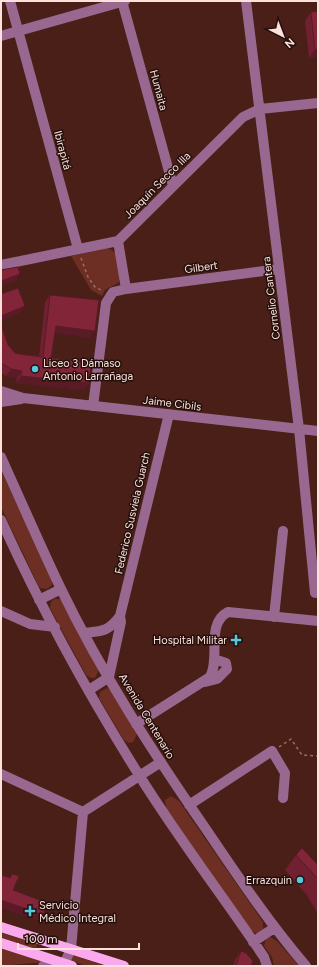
<svg xmlns="http://www.w3.org/2000/svg" width="319" height="967" viewBox="0 0 319 967" font-family="Figtree,sans-serif">
	<rect width="100%" height="100%" fill="#491f17"/>
	<path fill="#6d2f23" d="M108,248L116,253L120,279L118,283L105,290L102,296L91,290L71,256Z
		M1,470L52,580V585L47,589L40,588L38,585L1,507Z
		M54,599H61L99,670L95,678H91L86,675L50,608L51,602Z
		M107,688L110,689L137,734L133,742L129,743L124,740L99,698L100,692Z
		M171,796L179,801L263,922V930L257,934L249,929L166,808L165,800Z
		M1,933L37,944L36,950L1,939Z
		M270,937L277,941L299,966H274L272,957L264,946L266,939Z
		M1,948L45,962L1,966Z
		M72,955L105,966H87L71,961Z"/>
	<g fill="none" stroke-linecap="round" stroke-linejoin="round">
		<path stroke="#946f68" stroke-width="1.5" stroke-dasharray="3 3" stroke-linecap="butt" d="M81,258L88,277L95,287L103,291
			M279,747L291,739L302,755L318,756"/>
		<path stroke="#996890" stroke-width="10" d="M10,1L78,249
			M122,1L173,186
			M246,1L299,429L315,593
			M1,36L125,1
			M1,265L118,241L243,117L260,109L318,103
			M126,289L279,269
			M1,391L23,398L318,431
			M1,402L21,399
			M93,406L106,303L113,292L126,289L118,241
			M1,457C21,501 40,545 61,589C102,674 154,754 208,832C239,878 270,924 306,966
			M1,520C41,608 88,694 139,775C178,838 223,896 264,957L267,966
			M39,600L61,589
			M1,611L30,624L55,627
			M274,617L283,531
			M84,633C102,631 108,632 120,616L169,414
			M205,682L217,679L227,669L226,663L214,659
			M89,690L109,677L121,622L120,616
			M136,724L210,677C221,658 205,624 228,612L318,621
			M1,774L83,812
			M189,805L272,751L285,773L283,798
			M83,812L161,762
			M253,942L274,928
			M43,966L64,964L71,949L83,812"/>
		<path stroke="#f9a9ec" stroke-width="10" d="M1,927L124,966
			M1,943L72,966"/>
	</g>
	<path fill="#702030" d="M318,11V57L309,58L305,21L311,12Z
		M50,295L90,338L55,333L51,358L89,383L84,390L16,383L17,378L6,376L1,373V325L8,345L15,353L19,354L39,357L45,302Z
		M296,855L318,865V914L306,894L285,870Z
		M241,951L251,966H233L235,960Z"/>
	<path fill="#5b1a27" d="M318,49V57L309,58L315,50Z
		M20,274L16,281L1,286V281Z
		M25,306L20,313L1,321V316Z
		M56,326L95,331L90,338L51,333Z
		M11,369L22,371L17,378L6,376Z
		M21,376L89,383L84,390L16,383Z
		M1,900L43,915L39,921L1,908Z"/>
	<path fill="#822538" stroke="#5b1a27" d="M318,11V49L315,50L311,12Z
		M18,267L20,274L1,281V270Z
		M18,288L25,306L1,316V294Z
		M50,295L99,300L95,331L56,326L51,358L91,363L89,383L21,376L22,371L11,369L1,363V325L8,345L15,353L19,354L43,357Z
		M302,848L318,865V879L296,855Z
		M12,874L19,876L13,890L47,903L43,915L1,900V875L10,878Z
		M241,951L246,953L253,961L251,966H236Z"/>
	<g fill="#56c9e0" stroke="#23100c" stroke-width="1.5">
		<circle cx="35" cy="369" r="4"/>
		<path d="M234 634h4v4h4v4h-4v4h-4v-4h-4v-4h4z"/>
		<circle cx="300" cy="880" r="4"/>
		<path d="M28 905h4v4h4v4h-4v4h-4v-4h-4v-4h4z"/>
	</g>
	<g text-anchor="middle" stroke-width="3" stroke-linejoin="round" paint-order="stroke">
		<g font-size="11" fill="#fee1db" stroke="#23100c">
			<text transform="translate(159 90) rotate(75)" y="4">Humaita</text>
			<text transform="translate(63 150) rotate(75)" y="4">Ibirapitá</text>
			<text transform="translate(157 185) rotate(-45)" y="4">Joaquín Secco Illa</text>
			<text transform="translate(201 267) rotate(-8)" y="4">Gilbert</text>
			<text transform="translate(271 298) rotate(-97)" y="4">Cornelio Cantera</text>
			<text transform="translate(172 403) rotate(7)" y="4">Jaime Cibils</text>
			<text transform="translate(132 513) rotate(-77)" y="4">Federico Susviela Guarch</text>
			<text transform="translate(147 716) rotate(59)" y="4">Avenida Centenario</text>
		</g>
		<g font-size="11" fill="#fee1db" stroke="#23100c" text-anchor="start">
			<text x="43" y="367">Liceo 3 Dámaso<tspan x="43" dy="13">Antonio Larrañaga</tspan></text>
			<text x="227" y="644" text-anchor="end">Hospital Militar</text>
			<text x="292" y="884" text-anchor="end">Errazquin</text>
			<text x="39" y="909">Servicio<tspan x="39" dy="13">Médico Integral</tspan></text>
		</g>
	</g>
	<rect width="319" height="967" fill="none" stroke="#fee1db" stroke-width="4"/>
	<g transform="translate(283 36) rotate(138)" stroke="#23100c" stroke-width="3" paint-order="stroke">
	<path d="M0-3L7 15L0 10L-7 15Z" fill="#fee1db"/>
	<text y="-6" font-size="11" font-weight="bold" text-anchor="middle" fill="#fee1db">N</text>
	</g>
	<path d="M18 943v6h121v-6" fill="none" stroke="#fee1db" stroke-width="2"/>
	<text x="24" y="943" font-size="12" fill="#fee1db" stroke="#23100c" stroke-width="3" paint-order="stroke">100 m</text>
</svg>
